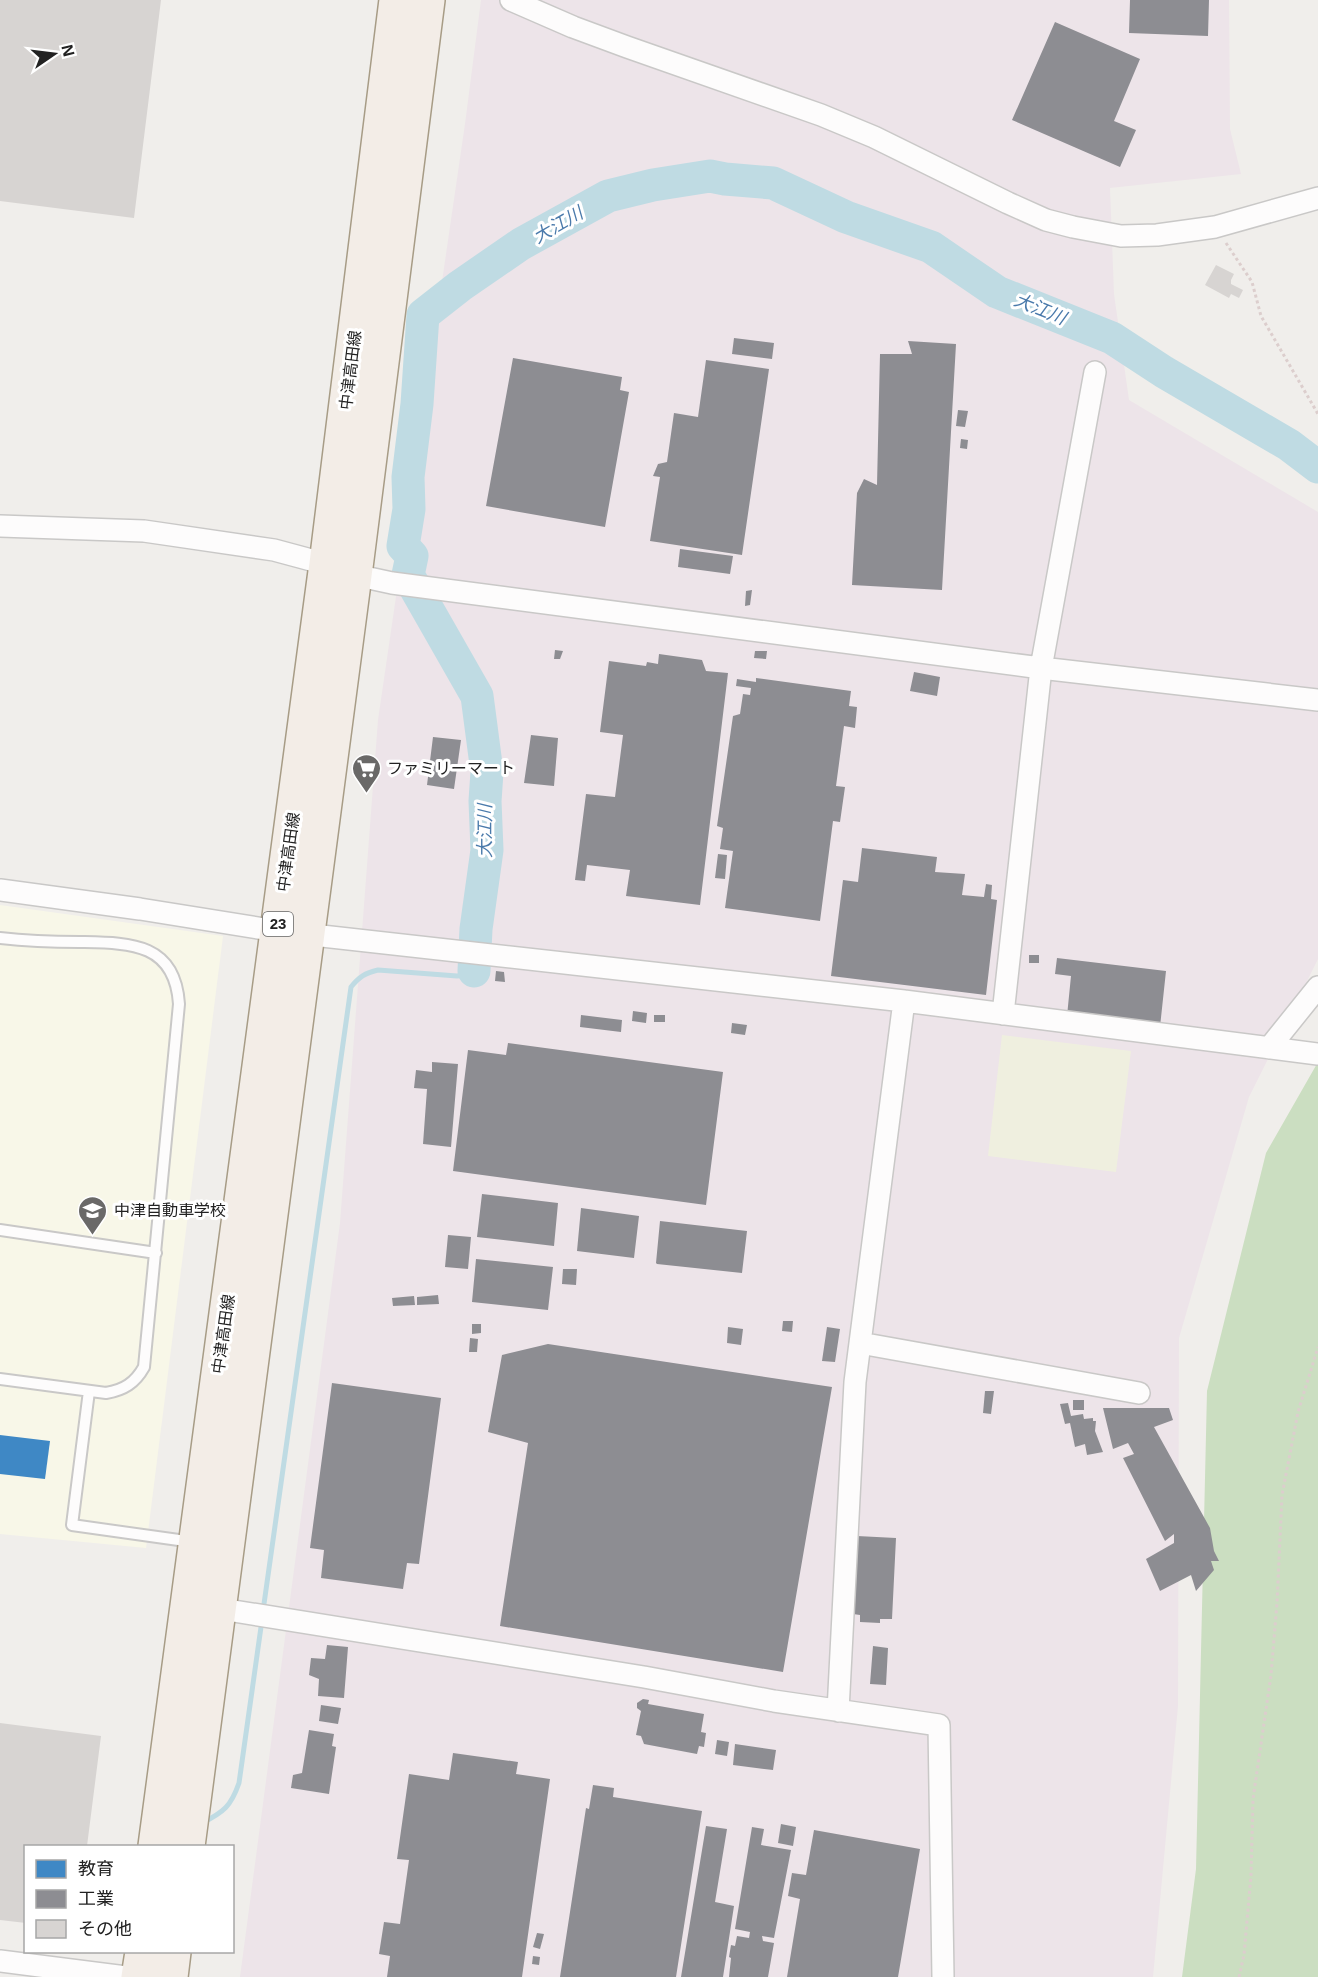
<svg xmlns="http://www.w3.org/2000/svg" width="1318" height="1977" viewBox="0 0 1318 1977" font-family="Arial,'Noto Sans JP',sans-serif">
	<rect width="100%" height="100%" fill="#f0eeeb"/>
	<path fill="#ede4e9" d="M481,0H1229L1230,129L1241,174L1110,188L1114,294L1129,400L1318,512V959L1249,1097L1179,1338L1178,1706L1153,1977H240L340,1223L378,720L465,124Z"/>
	<path fill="#f8f7e8" d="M0,905L223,936L146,1548L0,1534Z"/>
	<path fill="#efefdf" d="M1002,1035L1131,1051L1116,1172L988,1156Z"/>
	<path fill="#cbdec1" d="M1318,1062V1977H1182L1196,1869L1207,1391L1266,1153Z"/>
	<path fill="#3f88c5" d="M0,1435L50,1441L45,1479L0,1474Z"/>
	<path fill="#8d8d92" d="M1130,0H1209L1208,36L1129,33Z
		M1055,22L1140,59L1114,121L1136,130L1120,167L1012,120Z
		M734,338L774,343L772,359L732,354Z
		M908,341L956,344L942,590L852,585L857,493L864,479L877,485L880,354H912Z
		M513,358L622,377L620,390L629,392L605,527L486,506Z
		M706,360L769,369L742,555L650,541L660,477L653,476L658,464L667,462L674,413L698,417Z
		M958,410L968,411L965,427L956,426Z
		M961,439L968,440L967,449L960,448Z
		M680,549L733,556L730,574L678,567Z
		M752,590L750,605L745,606L746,591Z
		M555,650L563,651L560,659H554Z
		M755,651H767L766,659L754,658Z
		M659,654L702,660L706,671L728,673L700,905L626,896L630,870L587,865L585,881L575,880L586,794L615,797L623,735L600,732L609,661L646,666L647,662L658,664Z
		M914,672L940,677L937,696L910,691Z
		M756,678L851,691L849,706L857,707L855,728L844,726L836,786L845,787L840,822L833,821L820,921L725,908L733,851L720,849L723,828L717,826L733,716L740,714L743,694L750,695L751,688L736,686L737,679L756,682Z
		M531,735L558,738L554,786L524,783Z
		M433,737L461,740L454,789L427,785Z
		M862,848L937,857L935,872L965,874L962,895L984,897L986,884L992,885L991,899L997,900L986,995L831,976L843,880L858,882Z
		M718,854L727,855L725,879L715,878Z
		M1029,955H1039V963H1029Z
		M1057,958L1166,971L1160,1027L1067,1016L1071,976L1055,974Z
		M496,971L504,972L505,982L495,981Z
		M633,1011L647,1013L646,1023L632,1021Z
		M581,1015L622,1020L621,1032L580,1027Z
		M654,1015H665V1022H654Z
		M732,1023L747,1025L745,1035L731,1033Z
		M508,1043L723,1072L706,1205L453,1171L468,1050L506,1055Z
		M432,1062L458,1064L451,1147L423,1144L427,1089L414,1088L416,1070L432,1072Z
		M482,1194L558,1203L554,1246L477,1237Z
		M581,1208L639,1216L634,1258L577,1251Z
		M660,1221L747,1231L742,1273L657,1264L656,1263Z
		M448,1235L471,1237L468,1269L445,1267Z
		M476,1259L553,1267L548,1310L472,1302Z
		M563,1269H577L576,1285L562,1284Z
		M438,1295L439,1304L417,1305V1297Z
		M414,1296L415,1305L393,1306L392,1298Z
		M783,1321H793L792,1332L782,1331Z
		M472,1324H481V1333L472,1334Z
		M728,1327L743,1329L741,1345L727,1343Z
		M827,1327L840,1329L835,1362L822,1361Z
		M470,1338L478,1339L477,1352H469Z
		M548,1344L832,1387L783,1672L500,1626L528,1443L488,1432L502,1355Z
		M332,1383L441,1398L419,1564L407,1563L403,1589L321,1578L324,1550L310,1548Z
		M985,1391H994L991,1414L983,1413Z
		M1073,1400H1084V1410H1073Z
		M1068,1403L1071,1416L1083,1414L1084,1419L1093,1418V1421H1096L1095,1431L1103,1452L1087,1455L1085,1444L1075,1447L1070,1423L1065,1424L1060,1404Z
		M1103,1408H1169L1173,1420L1154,1427L1210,1528L1214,1551L1219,1561H1211L1214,1570L1196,1591L1191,1575L1160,1591L1146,1559L1174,1543V1534L1165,1541L1123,1458L1134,1454L1128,1443L1113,1449Z
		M857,1536L896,1538L892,1619H880V1623L860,1622V1615L853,1614Z
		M327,1645L348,1647L344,1698L318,1696L319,1679L309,1675L311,1658L325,1659Z
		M873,1646L888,1648L886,1685L870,1684Z
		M643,1699L649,1700L648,1704L704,1714L701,1732L706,1733L704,1747L699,1746L697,1754L644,1744L641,1736L636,1735L641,1711L637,1708V1703Z
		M321,1705L341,1708L338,1724L319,1721Z
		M309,1730L334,1734L332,1746L336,1747L329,1794L291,1788L293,1775L302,1773Z
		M717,1740L729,1742L727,1756L715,1754Z
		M735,1744L776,1750L773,1770L733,1765Z
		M453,1753L518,1762L516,1774L550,1779L522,1977H387L390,1956L379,1954L384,1922L400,1924L409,1860L397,1859L409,1774L449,1780Z
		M593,1785L614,1788L613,1797L702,1811L676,1977H560L586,1808L589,1809Z
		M781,1824L796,1827L793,1846L778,1843Z
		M706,1826L727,1829L715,1902L734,1906L723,1977H681Z
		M752,1827L764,1829L761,1845L791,1850L774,1938L762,1936L763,1941L774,1943L768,1977H729L731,1958L729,1957L731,1945L735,1946L737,1936L749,1938L750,1932L735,1929Z
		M814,1830L920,1849L898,1977H787L800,1899L788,1896L792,1873L806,1875Z
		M537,1933L544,1934L540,1949L533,1947Z
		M533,1956L540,1957L539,1965L532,1964Z"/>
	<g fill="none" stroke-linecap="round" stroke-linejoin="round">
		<path stroke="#bfdbe3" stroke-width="5" d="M263,1611L351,987C359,977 365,973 378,970L457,976L468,975L474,971
			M202,1823C224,1812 231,1806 239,1783L262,1620"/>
		<path stroke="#bfdbe3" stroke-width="33" d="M474,971L476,929L487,850L485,801L487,772L477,696L408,575L412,556L403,546L409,509L408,477L417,404L423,315L460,286L521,244L608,196L653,185L710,176L725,179L773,183L846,217L931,247L997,292L1112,338L1164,372L1289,445L1318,467"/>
	</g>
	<path fill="#d7d4d2" d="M0,0H161L134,218L0,201Z
		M1216,265L1234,274L1231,280V284L1243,290L1239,298L1231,294L1229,298L1205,285Z
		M0,1723L101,1736L87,1846H26V1923L0,1920Z"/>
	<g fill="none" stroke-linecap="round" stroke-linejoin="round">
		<defs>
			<path id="lane" d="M0,938C26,941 53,942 80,942C129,943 175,942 179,1004L144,1367C135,1383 124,1390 106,1393L0,1379
				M0,1230L156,1253
				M89,1391L72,1525L193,1542"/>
			<path id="street" d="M511,0L573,27L627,47L821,115L874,137L1008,203L1046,220L1073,227L1121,236L1157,235L1215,227L1318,198
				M0,526L144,531L274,550L326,564L355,575L392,583L1041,668L1318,700
				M0,890L140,909L277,931L904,1001L1318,1054
				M1003,1014L1041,668L1095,372
				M1269,1048L1318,987
				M860,1343L1139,1393
				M209,1607L644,1677L774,1701L939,1725L943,1977
				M838,1711L855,1382L904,1001
				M0,1961L126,1977"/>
			<path id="primary" d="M155,1846L326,564L396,0
				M188,1846L355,575L428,0
				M138,1977L142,1952
				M171,1977L174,1952"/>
		</defs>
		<use href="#lane" stroke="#c9c8c7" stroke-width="14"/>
		<use href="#street" stroke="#c9c8c7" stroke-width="24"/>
		<use href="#primary" stroke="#a79c86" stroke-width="36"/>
		<path stroke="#dccecd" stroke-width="3" stroke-dasharray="3 3" stroke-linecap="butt" d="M1226,243L1252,282L1261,316L1318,414
			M1239,1977L1244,1955L1251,1875L1253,1799L1271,1675L1277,1603L1282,1495L1298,1412L1318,1347"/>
		<use href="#lane" stroke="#fdfcfc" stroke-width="10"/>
		<use href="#street" stroke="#fdfcfc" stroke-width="21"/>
		<use href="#primary" stroke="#f3ede7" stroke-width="33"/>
	</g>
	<defs>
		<symbol id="supermarket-pin" viewBox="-11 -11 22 30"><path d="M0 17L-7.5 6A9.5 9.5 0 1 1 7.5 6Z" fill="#6a6968" stroke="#fff"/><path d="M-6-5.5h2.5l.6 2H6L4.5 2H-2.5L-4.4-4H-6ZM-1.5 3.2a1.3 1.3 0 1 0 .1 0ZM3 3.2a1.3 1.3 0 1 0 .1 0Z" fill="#fff"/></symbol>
		<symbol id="school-pin" viewBox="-11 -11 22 30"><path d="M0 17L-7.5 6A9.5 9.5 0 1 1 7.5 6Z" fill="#6a6968" stroke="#fff"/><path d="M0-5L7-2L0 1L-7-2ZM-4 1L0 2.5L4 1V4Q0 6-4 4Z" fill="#fff"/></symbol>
	</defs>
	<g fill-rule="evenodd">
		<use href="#supermarket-pin" x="350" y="752" width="33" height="45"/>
		<use href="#school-pin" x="76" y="1194" width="33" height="45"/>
	</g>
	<g text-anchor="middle" stroke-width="6" stroke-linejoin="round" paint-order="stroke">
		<rect fill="#fff" stroke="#646464" stroke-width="1.5" x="263" y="912" width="30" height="24" rx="4.5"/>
		<g font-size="15" font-weight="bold" fill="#222">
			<text x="278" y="929">23</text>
		</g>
		<g font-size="16" fill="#222" stroke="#fff">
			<text transform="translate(350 370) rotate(-83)" y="6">中津高田線</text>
			<text transform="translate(288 852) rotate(-82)" y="6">中津高田線</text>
			<text transform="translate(223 1334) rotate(-82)" y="6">中津高田線</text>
		</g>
		<g font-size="16" fill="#222" stroke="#fff" text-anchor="start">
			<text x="387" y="774">ファミリーマート</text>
			<text x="114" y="1216">中津自動車学校</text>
		</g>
		<g font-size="18" font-style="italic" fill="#4a7aab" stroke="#fff">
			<text transform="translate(558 225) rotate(-30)" y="6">大江川</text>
			<text transform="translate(1040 309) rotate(22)" y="6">大江川</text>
			<text transform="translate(485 831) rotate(-90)" y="6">大江川</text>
		</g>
	</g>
	<rect x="24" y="1845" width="210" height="108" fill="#ffffff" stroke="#a7a7a7" stroke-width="1.5"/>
	<rect x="36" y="1860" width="30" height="18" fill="#3f88c5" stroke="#a7a7a7" stroke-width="1.5"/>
	<text x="78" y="1875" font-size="18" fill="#222222">教育</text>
	<rect x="36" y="1890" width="30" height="18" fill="#8d8d92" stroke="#a7a7a7" stroke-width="1.5"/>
	<text x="78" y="1905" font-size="18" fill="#222222">工業</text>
	<rect x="36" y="1920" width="30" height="18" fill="#d7d4d2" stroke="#a7a7a7" stroke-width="1.5"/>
	<text x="78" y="1935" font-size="18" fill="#222222">その他</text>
	<g transform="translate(54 54) rotate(76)" stroke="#ffffff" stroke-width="4.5" paint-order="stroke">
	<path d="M0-4.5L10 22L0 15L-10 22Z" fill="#222222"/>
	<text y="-9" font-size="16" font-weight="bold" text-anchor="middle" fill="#222222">N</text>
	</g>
</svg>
